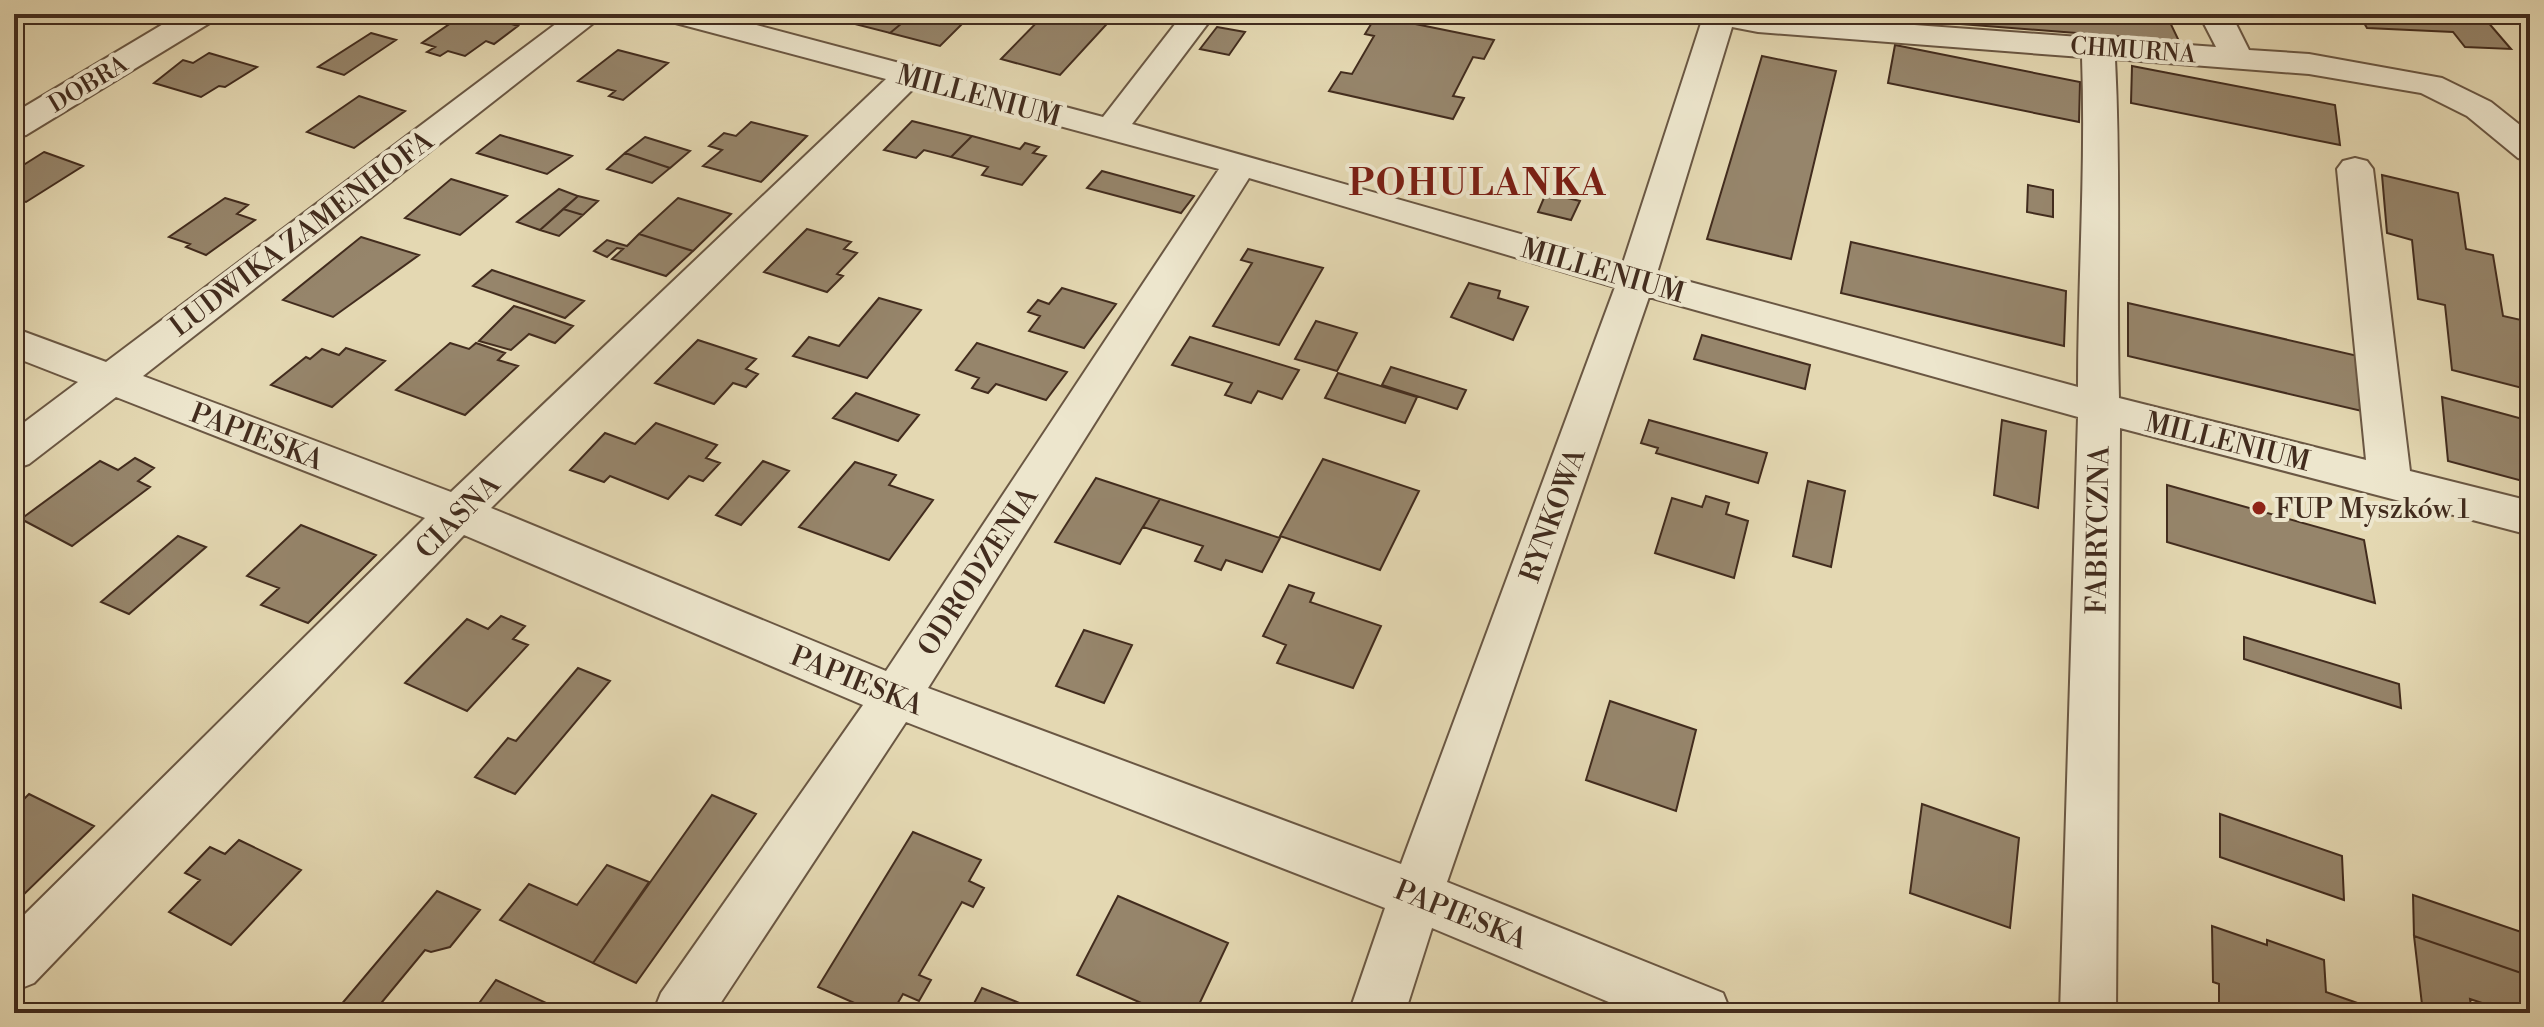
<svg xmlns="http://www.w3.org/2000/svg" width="2544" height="1027" viewBox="0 0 2544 1027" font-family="'Libre Bodoni',serif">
	<rect width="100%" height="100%" fill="#e4d8b2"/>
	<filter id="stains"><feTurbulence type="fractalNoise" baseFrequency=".0025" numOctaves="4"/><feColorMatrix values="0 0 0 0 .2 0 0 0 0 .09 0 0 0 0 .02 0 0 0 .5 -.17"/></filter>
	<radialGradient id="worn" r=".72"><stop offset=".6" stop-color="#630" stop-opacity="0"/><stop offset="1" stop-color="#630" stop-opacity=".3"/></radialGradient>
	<path fill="#96856b" stroke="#422c1e" stroke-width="2" d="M464,14H477L518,26L494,44L486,41L465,56L448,51L440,56L427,52L435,47L422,43Z
		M855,14H913L890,33L847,22Z
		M913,14H961L970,16L940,46L890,33Z
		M1045,14H1116L1060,75L1001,59Z
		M1832,14H2166L2179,41Z
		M2305,14H2481L2511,49L2465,47L2453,32L2367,28L2364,23L2310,21Z
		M1376,16L1494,40L1484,59L1473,57L1453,96L1464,98L1453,119L1329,91L1341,72L1352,74L1374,36L1365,34Z
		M1217,27L1245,32L1229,55L1200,49Z
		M371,33L396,40L344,75L318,67Z
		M1895,45L2080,82L2079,122L1888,83Z
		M618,50L668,63L623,100L609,96L615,91L578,81Z
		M209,53L257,67L225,87L219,86L201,97L154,83L183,60L193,63Z
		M1762,56L1836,71L1791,259L1707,239Z
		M2132,66L2335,105L2340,145L2131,103Z
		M359,96L405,111L354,148L307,132Z
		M912,121L972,136L951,157L924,150L916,158L884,150Z
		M751,122L807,136L761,182L703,166L722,150L709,146L724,133L736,136Z
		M500,135L572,156L547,174L477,153Z
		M972,136L1020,149L1025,143L1039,147L1033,153L1046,156L1022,185L982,175L988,167L951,157Z
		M645,137L690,151L670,168L625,153Z
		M44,152L83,166L26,202L14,198V171Z
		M625,153L670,168L652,183L607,169Z
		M1102,171L1194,196L1181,213L1087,188Z
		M2382,175L2458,193L2466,249L2493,255L2503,316L2530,322V390L2452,370L2445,305L2418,299L2412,240L2387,233Z
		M451,179L507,196L460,235L405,218Z
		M2028,185L2053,190V217L2027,212Z
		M559,189L578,196L540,230L517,222Z
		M1546,193L1580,201L1571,220L1538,212Z
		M578,196L598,201L583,215L563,209Z
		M225,198L248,205L237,214L255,220L206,255L186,247L190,244L169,237Z
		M678,198L731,214L693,251L639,234Z
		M563,209L583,215L559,236L540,230Z
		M807,229L851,242L844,249L857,253L837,274L843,276L827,292L764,272Z
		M639,234L693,251L666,276L612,259L623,249L617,248L607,257L594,251L607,240L627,246Z
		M361,237L419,255L333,317L283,300Z
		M1851,242L2066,291L2064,346L1841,293Z
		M1248,249L1323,268L1279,345L1213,326L1252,263L1241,260Z
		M492,270L584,301L565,318L473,286Z
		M1469,283L1500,291L1498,298L1528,307L1513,340L1451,317Z
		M1062,288L1116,304L1084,348L1029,331L1040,316L1028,312L1038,300L1049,304Z
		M879,298L921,310L867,378L793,356L809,337L839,346Z
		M2128,303L2358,356L2366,412L2128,356Z
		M514,306L527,310L573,326L555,343L529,334L511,350L479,341Z
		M1316,321L1357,333L1337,371L1295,359Z
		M1702,335L1810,365L1805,389L1694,359Z
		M1190,337L1299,370L1282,399L1258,391L1251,403L1225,395L1232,383L1172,365Z
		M698,340L756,359L746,369L758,374L746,387L733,383L714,404L655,383Z
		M450,343L469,349L476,343L505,353L498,360L518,366L465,415L396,390Z
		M977,343L1067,372L1046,400L996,384L988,393L972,388L979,378L956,370Z
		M346,348L385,361L332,407L271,385L306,357L310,359L322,349L339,355Z
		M1391,367L1466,390L1457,409L1382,385Z
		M1338,373L1417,397L1405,423L1325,398Z
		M856,393L919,415L898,441L833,418Z
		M2442,397L2530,421V483L2448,461Z
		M1649,420L1767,453L1758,483L1656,453L1658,448L1641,443Z
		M2002,420L2046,431L2038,508L1994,495Z
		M656,423L717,445L706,458L720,463L703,481L689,476L668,499L610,476L604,482L570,470L605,433L635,444Z
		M135,458L154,468L138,481L150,487L72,546L21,519L100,461L118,470Z
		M1323,459L1419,491L1380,570L1280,536Z
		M763,461L789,471L741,525L716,515Z
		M855,462L896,475L889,485L933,500L889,560L799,527Z
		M1096,478L1160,499L1120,564L1055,542Z
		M1808,481L1845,491L1831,567L1793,556Z
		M2167,485L2364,540L2375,603L2167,542Z
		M1706,496L1729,503L1726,514L1748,521L1734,578L1655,553L1672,498L1702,507Z
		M1160,499L1219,518L1280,538L1262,572L1226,560L1221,570L1195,561L1203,546L1143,527Z
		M301,525L376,555L308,623L261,605L279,588L247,576Z
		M178,536L206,547L129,614L101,602Z
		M1289,585L1314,593L1310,602L1381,626L1353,688L1277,663L1286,645L1263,636Z
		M501,616L525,626L513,639L528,645L467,711L405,683L467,619L488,629Z
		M1084,630L1132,645L1104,703L1056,686Z
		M2244,637L2399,684L2401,708L2244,659Z
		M578,668L610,681L515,794L475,777L508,738L516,741Z
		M1610,701L1696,730L1676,811L1586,780Z
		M29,794L94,826L14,904V809Z
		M712,795L756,814L636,983L593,963Z
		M1922,804L2019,838L2010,928L1910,893Z
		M2220,814L2342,856L2344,900L2220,857Z
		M913,832L981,860L969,881L984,888L973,907L962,902L919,975L931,980L919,1001L903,994L892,1013H877L818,987Z
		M239,840L301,870L231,945L169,912L200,880L185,873L210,847L225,854Z
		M607,865L649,882L593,963L500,920L529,884L577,905Z
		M437,891L480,910L450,947L431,952L425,950L373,1013H334Z
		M2413,895L2530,935V976L2414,936Z
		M1118,896L1228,943L1195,1013H1164L1077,975Z
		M2212,926L2267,945V940L2324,960L2326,992L2386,1013H2219V984L2213,982Z
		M2414,936L2530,976V1013H2512L2470,999L2472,1013H2423Z
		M496,980L568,1013H472Z
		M982,988L1022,1004L1018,1013H969Z"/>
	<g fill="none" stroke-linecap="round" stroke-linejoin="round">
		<defs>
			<path id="minor" d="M180,14H218L213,21L26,135L14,138V113Z
				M569,14H605L143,376L451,492L886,79L668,21L663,14H715L1103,117L1183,14H1215L1132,124L1623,263L1703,17L1701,14H1764L2216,47L2199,14H2231L2249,50L2309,54L2442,78L2491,102L2530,133V161L2518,158L2467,116L2421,93L2309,74L2115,59C2121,172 2116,285 2119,398L2366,460L2337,169L2343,161L2355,158L2367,161L2373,169L2410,471L2530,501V535L2120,428L2116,1013H2060L2078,417L1649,297L1447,882L1723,993L1731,1013H1635L1432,928L1405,1013H1349L1385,908L906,722L714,1013H653L661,993L863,705L464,535L34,983L14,991V925L425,518L116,397L29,464L14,469V430L78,382L14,357V328L106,362ZM1732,27L1758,32L2082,57C2086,167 2078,277 2078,387L1657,273ZM915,87L1219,169L886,671L491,508ZM1249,178L1615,287L1401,864L928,688Z"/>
		</defs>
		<use href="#minor" stroke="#6a5743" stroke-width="4"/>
		<use href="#minor" fill="#ede6cd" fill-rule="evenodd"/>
	</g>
	<circle fill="#8f2418" stroke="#ede6cd" stroke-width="3" cx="2259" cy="508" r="8"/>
	<g text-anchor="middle" stroke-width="8" stroke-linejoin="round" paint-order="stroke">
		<g font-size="24" fill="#422c1e" stroke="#ede6cd">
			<text transform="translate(2133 50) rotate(4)" y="8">CHMURNA</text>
			<text transform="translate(88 84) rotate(-31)" y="8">DOBRA</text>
		</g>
		<g font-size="28" fill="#422c1e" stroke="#ede6cd">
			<text transform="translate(979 95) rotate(15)" y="10">MILLENIUM</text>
			<text transform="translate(301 233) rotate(-37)" y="10">LUDWIKA ZAMENHOFA</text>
			<text transform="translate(1603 270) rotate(16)" y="10">MILLENIUM</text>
			<text transform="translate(257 436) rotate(21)" y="10">PAPIESKA</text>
			<text transform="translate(2228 441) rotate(14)" y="10">MILLENIUM</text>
			<text transform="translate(1552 515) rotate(-70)" y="10">RYNKOWA</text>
			<text transform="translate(457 516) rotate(-45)" y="10">CIASNA</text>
			<text transform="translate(2097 530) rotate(-89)" y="10">FABRYCZNA</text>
			<text transform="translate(977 571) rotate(-57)" y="10">ODRODZENIA</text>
			<text transform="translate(857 680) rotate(22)" y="10">PAPIESKA</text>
			<text transform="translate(1461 914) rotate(22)" y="10">PAPIESKA</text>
		</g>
		<g font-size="28" fill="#422c1e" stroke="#ede6cd" text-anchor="start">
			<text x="2275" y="518">FUP Myszków 1</text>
		</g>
		<g font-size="36" font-weight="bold" letter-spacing="2" fill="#7a1f14" stroke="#ede6cd">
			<text x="1478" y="195">POHULANKA</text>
		</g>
	</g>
	<rect width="2544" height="1027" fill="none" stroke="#e4d8b2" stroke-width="48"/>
	<rect x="16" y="16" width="2512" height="995" fill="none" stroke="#422c1e" stroke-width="4"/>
	<rect x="24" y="24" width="2496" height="979" fill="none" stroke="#422c1e" stroke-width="2"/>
	<rect width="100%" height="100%" filter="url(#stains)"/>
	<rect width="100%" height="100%" fill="url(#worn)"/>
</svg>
